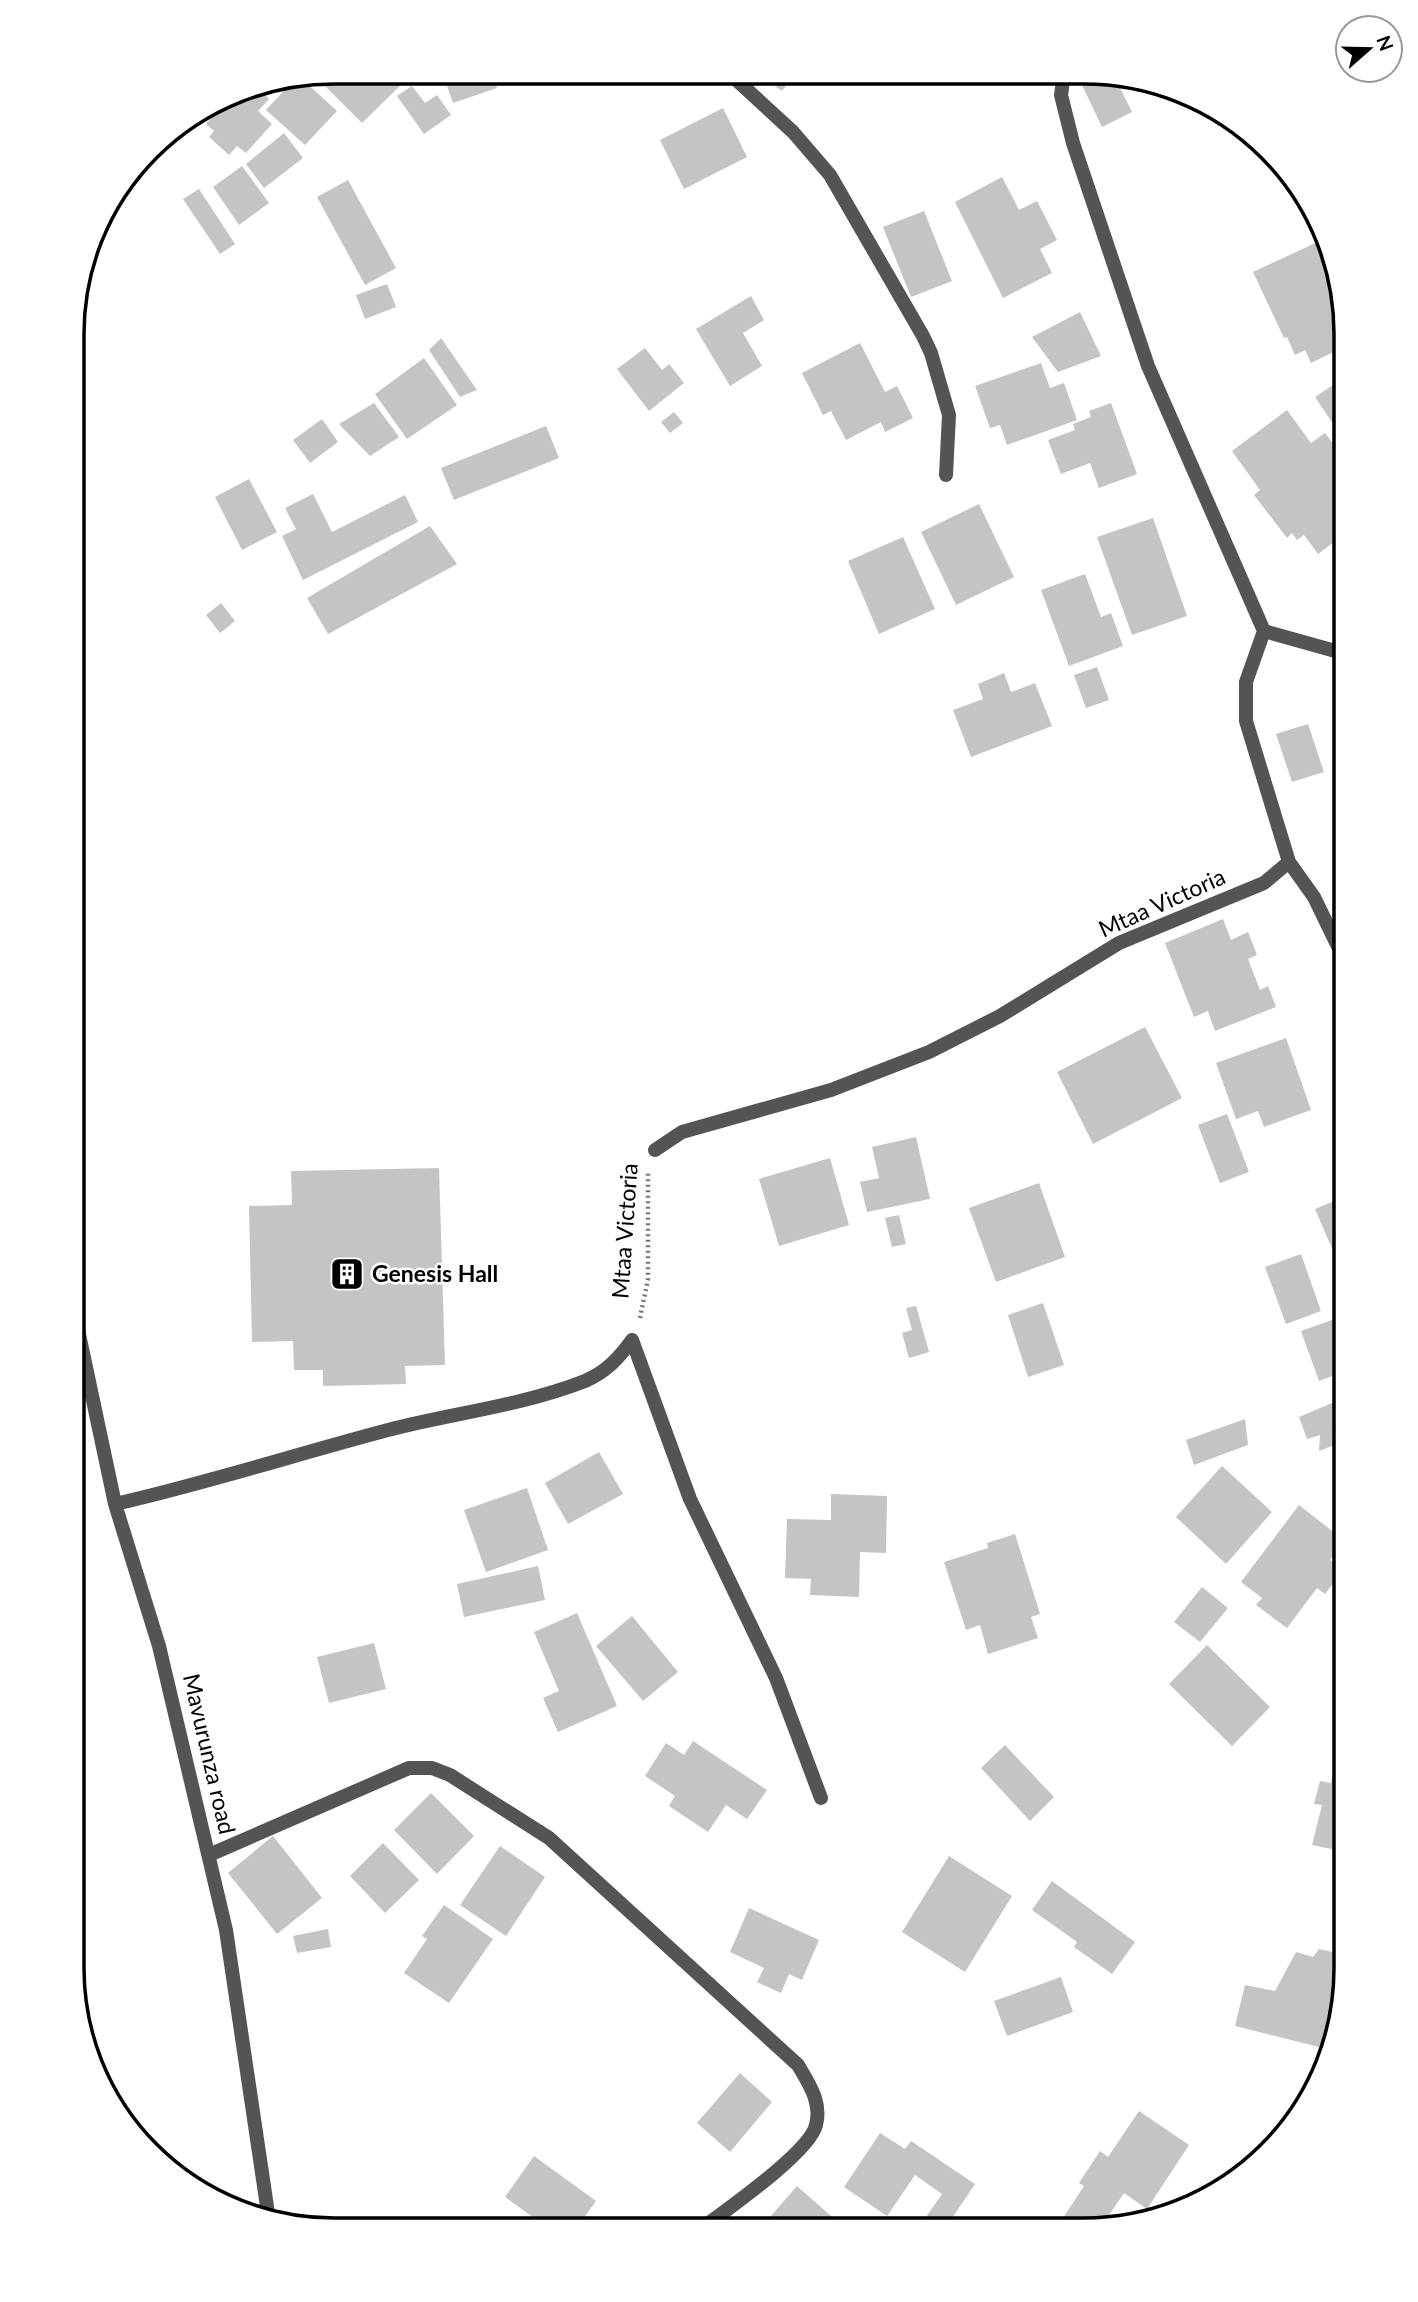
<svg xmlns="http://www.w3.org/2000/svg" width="1418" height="2302" viewBox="0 0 1418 2302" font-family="Lato,sans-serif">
	<rect width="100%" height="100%" fill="#fff"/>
	<path fill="#c4c4c4" d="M334,72H414L362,123L319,80Z
		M482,72H491L497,88L453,103L446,83Z
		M769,73H786L792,77L782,91L765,79Z
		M1003,74H1051L1049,85Z
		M1099,74H1113L1132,112L1102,127L1081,83Z
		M301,78L337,111L305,145L266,110L294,80Z
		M412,86L425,103L437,95L451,115L424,134L397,96Z
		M256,87L269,99L258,111L272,124L246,153L237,146L229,155L209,137L214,131L206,124L224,103L220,100L234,92Z
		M723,108L747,157L684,189L660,140Z
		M202,111L187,131L180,125Z
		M284,133L303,158L264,188L246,164Z
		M242,166L269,203L239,225L213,187Z
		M1002,177L1019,210L1037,201L1057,240L1040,249L1052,273L1003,298L955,202Z
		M348,180L396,268L365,285L317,197Z
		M199,189L235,244L220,254L183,199Z
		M924,211L952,281L911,297L883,227Z
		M1324,239L1330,251L1346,346L1311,363L1305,350L1295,355L1287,337L1284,338L1253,272Z
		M387,284L396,307L365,319L356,295Z
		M751,296L764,320L743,333L762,366L730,386L696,329Z
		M1080,312L1101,356L1058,372L1032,337Z
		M441,338L477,390L460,397L429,350Z
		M860,343L885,392L897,386L913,418L885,432L881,422L846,440L831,411L823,415L802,373Z
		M645,348L662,370L669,364L684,383L649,411L617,369Z
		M424,358L457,405L407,439L375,394Z
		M1041,363L1050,388L1064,383L1077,420L1007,445L1000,425L990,428L975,386Z
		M1346,376V443L1315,397Z
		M374,403L399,437L370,456L339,424Z
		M1111,403L1137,474L1099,488L1090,463L1061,474L1048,440L1075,430L1073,424L1091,417L1089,411Z
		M1287,410L1311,443L1325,433L1346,461V481L1343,484L1346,487V533L1318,554L1304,535L1297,540L1292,533L1287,538L1254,495L1260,490L1232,451Z
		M674,412L683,423L670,433L661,422Z
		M322,419L338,442L310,463L293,440Z
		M546,426L559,458L454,500L441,468Z
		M249,479L277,532L242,550L215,497Z
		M313,494L332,532L405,495L418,522L303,580L282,536L296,529L285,508Z
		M979,504L1014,577L956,605L921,532Z
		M1153,518L1187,616L1132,635L1097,537Z
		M430,526L457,564L328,634L307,598Z
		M903,537L935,609L879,634L848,561Z
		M1085,574L1101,617L1111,613L1123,646L1069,666L1041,590Z
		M221,603L235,621L220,633L206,615Z
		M1097,667L1109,700L1086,708L1074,675Z
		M1004,673L1011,692L1035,683L1052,726L971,757L953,710L983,699L978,684Z
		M1308,724L1324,772L1292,782L1276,734Z
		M1223,919L1231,940L1248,932L1257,955L1248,959L1260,990L1268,986L1276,1007L1215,1031L1208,1011L1194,1017L1165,943Z
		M1145,1027L1182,1098L1093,1144L1057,1072Z
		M1286,1038L1311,1110L1264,1127L1258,1111L1236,1119L1216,1063Z
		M1227,1114L1249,1172L1220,1183L1198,1125Z
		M1346,1122V1153L1335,1126Z
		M916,1137L930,1199L867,1212L860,1182L879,1178L872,1147Z
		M830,1158L849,1225L779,1246L759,1179Z
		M439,1168L445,1365L405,1366L406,1384L323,1386V1370H294L293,1341L252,1342L249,1206L292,1205L291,1171Z
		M1039,1183L1065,1257L996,1282L969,1208Z
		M1346,1196V1281L1315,1209Z
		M899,1215L906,1244L892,1247L885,1218Z
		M1301,1254L1321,1311L1286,1324L1265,1267Z
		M1043,1303L1064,1365L1028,1377L1008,1315Z
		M916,1306L929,1352L909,1358L902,1333L912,1330L906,1308Z
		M1332,1320L1346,1354V1371L1319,1381L1301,1331Z
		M1346,1397V1425L1332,1430L1337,1444L1319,1451L1320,1435L1307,1439L1299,1417Z
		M1245,1419L1248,1445L1194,1465L1186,1440Z
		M599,1452L623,1494L568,1524L545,1483Z
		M1222,1466L1272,1512L1226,1564L1176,1517Z
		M527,1488L548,1550L486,1572L464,1510Z
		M831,1494L887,1496L886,1553L860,1552L859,1597L810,1595L811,1579L785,1578L787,1519L831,1520Z
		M1299,1505L1345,1541L1330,1560L1343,1570L1325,1594L1317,1588L1287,1628L1256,1605L1262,1598L1241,1582Z
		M1015,1534L1040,1614L1031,1617L1038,1638L988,1654L980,1625L966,1630L944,1562L988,1548L987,1543Z
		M538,1566L545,1600L464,1617L457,1584Z
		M1202,1587L1228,1608L1200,1642L1174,1622Z
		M577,1613L617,1706L558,1732L543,1698L559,1691L534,1632Z
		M632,1616L678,1672L643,1701L596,1646Z
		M374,1643L386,1689L329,1703L317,1657Z
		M1207,1645L1270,1707L1232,1746L1169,1684Z
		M693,1741L767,1790L747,1819L726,1805L708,1832L669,1806L675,1796L645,1776L666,1743L684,1755Z
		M1005,1745L1054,1797L1030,1821L981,1768Z
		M1337,1756L1346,1758V1852L1312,1845L1322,1805L1314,1804L1320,1781L1331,1783Z
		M431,1793L474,1836L437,1874L394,1830Z
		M273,1836L322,1898L277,1934L228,1873Z
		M383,1843L419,1880L385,1913L350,1876Z
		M500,1846L545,1877L506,1936L460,1905Z
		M949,1856L1012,1896L965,1972L902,1932Z
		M1052,1881L1135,1942L1112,1974L1074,1947L1077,1942L1032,1910Z
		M444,1905L493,1939L449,2003L404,1973L427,1939L422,1936Z
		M749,1908L819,1940L802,1980L789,1974L781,1993L757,1982L764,1968L730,1952Z
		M328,1929L331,1947L297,1953L293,1936Z
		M1319,1949L1346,1955V1986L1331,2050L1235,2026L1245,1985L1275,1991L1296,1952L1313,1957Z
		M1061,1977L1073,2012L1007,2036L994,2001Z
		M740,2073L772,2102L730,2152L697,2123Z
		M1139,2111L1189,2145L1147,2209L1124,2193L1101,2227L1075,2230L1061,2221L1084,2186L1079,2183L1100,2151L1108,2157Z
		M880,2133L905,2149L911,2141L975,2184L944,2230H917L942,2194L915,2175L887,2216L844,2187Z
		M534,2156L596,2201L583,2219L597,2229H550L505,2197Z
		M797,2186L847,2230L770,2229L764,2224Z"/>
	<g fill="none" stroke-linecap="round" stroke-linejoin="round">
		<path stroke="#767676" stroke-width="4.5" stroke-dasharray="2 3.5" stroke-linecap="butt" d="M640,1318L648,1279V1173"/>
		<path stroke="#545454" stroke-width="14" d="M729,73L793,132L830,175L923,336L931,353L949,415L946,475
			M1064,74L1061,95L1073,143L1148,366L1264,631L1246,682V721L1289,862L1314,897L1346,963
			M1264,631L1346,654
			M655,1150L682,1132L831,1090L929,1052L1000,1016L1119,943L1264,883L1289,862
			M73,1306L115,1504L159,1646L226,1930L269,2220
			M632,1340L690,1499L776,1678L821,1798
			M115,1504C207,1483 297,1454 388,1430C454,1413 521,1406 585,1381C606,1372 619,1358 632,1340
			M209,1855L409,1768H432L450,1775L549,1838L798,2065C809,2084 822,2102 816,2125C810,2152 726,2210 701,2229"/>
	</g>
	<defs>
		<symbol id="building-square" viewBox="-11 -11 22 22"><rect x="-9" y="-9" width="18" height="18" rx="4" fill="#000" stroke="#fff"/><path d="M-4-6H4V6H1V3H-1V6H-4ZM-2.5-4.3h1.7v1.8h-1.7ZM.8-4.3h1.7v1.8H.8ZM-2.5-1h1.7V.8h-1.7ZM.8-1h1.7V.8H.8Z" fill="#fff"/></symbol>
	</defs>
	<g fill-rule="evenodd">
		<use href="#building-square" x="328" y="1255" width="38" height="38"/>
	</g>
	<g text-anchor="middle" stroke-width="5" stroke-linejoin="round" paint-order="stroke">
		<g font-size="23" fill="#000" stroke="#fff">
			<text transform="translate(1162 903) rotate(-24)" y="8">Mtaa Victoria</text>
			<text transform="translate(625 1231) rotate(-86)" y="8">Mtaa Victoria</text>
			<text transform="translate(209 1754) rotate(77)" y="8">Mavurunza road</text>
		</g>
		<g font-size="23" font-weight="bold" fill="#000" stroke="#fff" text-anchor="start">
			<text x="372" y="1282">Genesis Hall</text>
		</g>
	</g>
	<path d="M0 0H1418V2302H0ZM334 84H1084A250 250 0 0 1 1334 334V1968A250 250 0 0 1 1084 2218H334A250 250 0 0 1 84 1968V334A250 250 0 0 1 334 84Z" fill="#fff" fill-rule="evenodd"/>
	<path fill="none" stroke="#000" stroke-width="3.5" d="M334 84H1084A250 250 0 0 1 1334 334V1968A250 250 0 0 1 1084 2218H334A250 250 0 0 1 84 1968V334A250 250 0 0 1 334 84Z"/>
	<g transform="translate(1369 49) rotate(70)"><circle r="33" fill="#ffffff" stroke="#999999" stroke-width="2"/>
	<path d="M0-5L12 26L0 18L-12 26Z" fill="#000000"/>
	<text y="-10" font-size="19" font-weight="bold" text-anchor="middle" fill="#000000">N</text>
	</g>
</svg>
